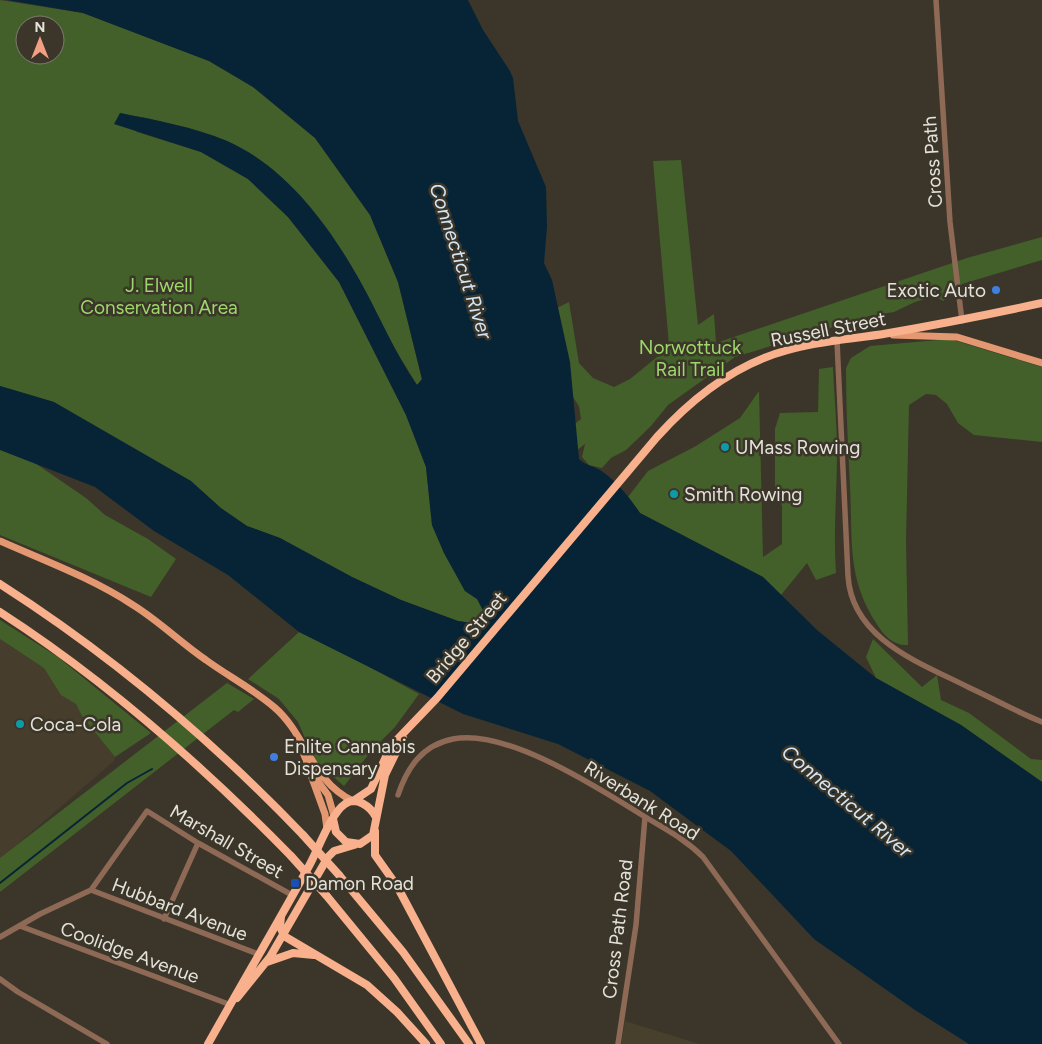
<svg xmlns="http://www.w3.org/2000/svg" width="1042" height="1044" viewBox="0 0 1042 1044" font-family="Figtree,sans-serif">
	<rect width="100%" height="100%" fill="#3b3629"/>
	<path fill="#473d2c" d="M0,639L44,668L61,694L76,704L82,716L115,757L114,761L0,859Z"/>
	<path fill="#46402c" d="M625,1021L693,1042L700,1044H621Z"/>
	<path fill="#43602a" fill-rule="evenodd" d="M0,0L83,13L209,61L253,87L315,138L370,215L398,282L422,380L417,385C404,363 389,340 377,317C341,248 301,175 227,141C194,127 156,120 120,113L137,132L201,152L248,179L288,217L339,282L406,415L426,467L432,525L444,553L465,591L477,599L485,614L484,620L472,623L458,621L401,600L352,577L280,538L247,526L54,402L0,386ZM25,25H55V55H25Z
		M681,160L698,325L714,314L716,343L967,258L1042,237V260L962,284L955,290L946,293L947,298L943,301L935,296L915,302L894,312L869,316L735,357L668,405L651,426L626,450L611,458L602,468L589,465L582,457L585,444L513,499L503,481L581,419L579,406L570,393L557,308L569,302L579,363L593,378L614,387L630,379L667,349L669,345L653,161Z
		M950,339L1042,367V442L974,435L958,423L947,404L936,395L926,394L909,405L906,541L908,645C895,646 885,637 878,626C846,578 853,541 850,487C848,447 846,408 846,368L851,358L870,346Z
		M833,367C834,395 837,423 837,451C837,492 833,532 836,573L816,580L807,563L781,595L763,577L640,513L628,497L648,471L696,446L740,418L759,391L763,557L782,544V506L775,487V429L780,413L818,412L819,369Z
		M0,439L86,498L105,515L148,539L176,559L151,597L0,535Z
		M0,620L58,657L151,733L115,757L82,716L76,704L61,695L44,668L0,639Z
		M299,632L342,652L419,694L395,727L372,750L344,786L315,761L298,722L279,699L248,679Z
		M873,639L922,687L937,675L941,700L969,713L1031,759L1042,760V782L961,725L876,678L866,657Z
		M227,683L254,699L238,712L234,710L0,892V858Z"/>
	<path fill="#072437" d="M7,0H468L483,30L510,71L513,78L518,121L546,187L547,227L544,263L552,280L570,362L579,459C586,466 595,466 603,472C617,482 631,499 640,513L763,577L817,630L876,678L961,725L1042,782V1044H969L915,1010L814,939L731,851L650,791L558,744L463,714L299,632L228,575L154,531L95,487L0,450V386L54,402L191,481L221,508L247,526L280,538L352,577L401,600L458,621L472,623L484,620L485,614L477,599L465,591L444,553L432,525L426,467L406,415L339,282L288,217L248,179L201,152L114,124L120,113C155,120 193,127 227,141C286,167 328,224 359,279C379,314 394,352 417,385L422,379L398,282L370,215L315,138L253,87L209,61L83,13Z"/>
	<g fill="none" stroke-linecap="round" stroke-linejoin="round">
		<path stroke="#072437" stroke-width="2" d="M0,883L127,783L152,769"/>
		<path stroke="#8e6956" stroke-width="5.5" d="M936,0L950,222L962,321
			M837,341L848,576C852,640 921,663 970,688C994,699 1017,712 1042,722
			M398,795C407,768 422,745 453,739C508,728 601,790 647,818C667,830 686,840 703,857L839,1044
			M91,890L258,954
			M164,919L198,843
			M20,926L231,1005
			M0,937L40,914L91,890L147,811L198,843L292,895
			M0,979L18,992L107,1044
			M618,1044L636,925L645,817"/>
		<path stroke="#e49872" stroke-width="7" d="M893,335L957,337L1042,363
			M0,541C45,561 92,578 133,605C159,621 181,643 206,660C228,676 253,689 274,707C307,735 310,780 353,801
			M304,755L311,772L328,795L334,816
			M312,778L325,814L327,829"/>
		<path stroke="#f9b08c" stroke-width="8" d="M0,584C111,655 212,740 303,835
			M0,612C107,681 202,765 291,856
			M353,801L371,789L391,746L437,698L657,437C693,397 735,364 788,350C821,340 856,339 889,333C941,324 991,314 1042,303
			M333,819L336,832L346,842L360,844L373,835L385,775L403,738
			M375,831V855L397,886L481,1044
			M339,875L403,952L469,1044
			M326,895L394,978L441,1044
			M281,917L280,926L284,936L367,985L397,1012L426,1044
			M267,962L293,953L314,955
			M237,998L270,957L328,857L334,851L354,845
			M208,1044C241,985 276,926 309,866C318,850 331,813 345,804C356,796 370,806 376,817"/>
		<path stroke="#f9b08c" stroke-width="8" d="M303,835L339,875
			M291,856L326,895"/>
	</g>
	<g fill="#3f7fe0" stroke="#3b3629" stroke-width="2">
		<circle cx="996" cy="290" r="5"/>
		<circle cx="274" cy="757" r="5"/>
	</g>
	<g fill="#0f9aa8" stroke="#3b3629" stroke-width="2">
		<circle cx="725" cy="447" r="5"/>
		<circle cx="674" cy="494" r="5"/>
		<circle cx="20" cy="724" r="5"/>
	</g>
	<rect fill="#1a4fb4" stroke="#3b3629" stroke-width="2" x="290" y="878" width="10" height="10" rx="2.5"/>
	<g text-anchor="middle" stroke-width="5" stroke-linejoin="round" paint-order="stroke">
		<g font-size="19" fill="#e4e2da" stroke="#3b3629">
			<text transform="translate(932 162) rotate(-94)" y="7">Cross Path</text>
			<text transform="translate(828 329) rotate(-11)" y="7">Russell Street</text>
			<text transform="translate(466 637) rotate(-50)" y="7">Bridge Street</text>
			<text transform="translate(642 800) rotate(32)" y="7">Riverbank Road</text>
			<text transform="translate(227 841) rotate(30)" y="7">Marshall Street</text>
			<text transform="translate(180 909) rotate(21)" y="7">Hubbard Avenue</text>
			<text transform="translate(617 929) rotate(-83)" y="7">Cross Path Road</text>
			<text transform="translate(130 952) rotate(20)" y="7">Coolidge Avenue</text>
		</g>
		<g font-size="19" fill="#9dd86a" stroke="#3b3629">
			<text x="159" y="292">J. Elwell<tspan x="159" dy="22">Conservation Area</tspan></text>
			<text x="690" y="354">Norwottuck<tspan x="690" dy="22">Rail Trail</tspan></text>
		</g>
		<g font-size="19" fill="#e4e2da" stroke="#3b3629" text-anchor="start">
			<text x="986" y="297" text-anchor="end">Exotic Auto</text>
			<text x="735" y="454">UMass Rowing</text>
			<text x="684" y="501">Smith Rowing</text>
			<text x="30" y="731">Coca-Cola</text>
			<text x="284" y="753">Enlite Cannabis<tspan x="284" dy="22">Dispensary</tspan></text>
			<text x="305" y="890">Damon Road</text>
		</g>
		<g font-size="20" font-style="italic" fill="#d2e6f6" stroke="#3b3629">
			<text transform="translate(461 261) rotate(72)" y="7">Connecticut River</text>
			<text transform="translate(847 801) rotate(40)" y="7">Connecticut River</text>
		</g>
	</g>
	<g transform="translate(40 40)"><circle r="24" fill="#3b3629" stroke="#7f7b70"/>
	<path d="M0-4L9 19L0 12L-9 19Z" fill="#f39f84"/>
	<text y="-8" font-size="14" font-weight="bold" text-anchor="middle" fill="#e4e2da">N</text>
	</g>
</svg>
